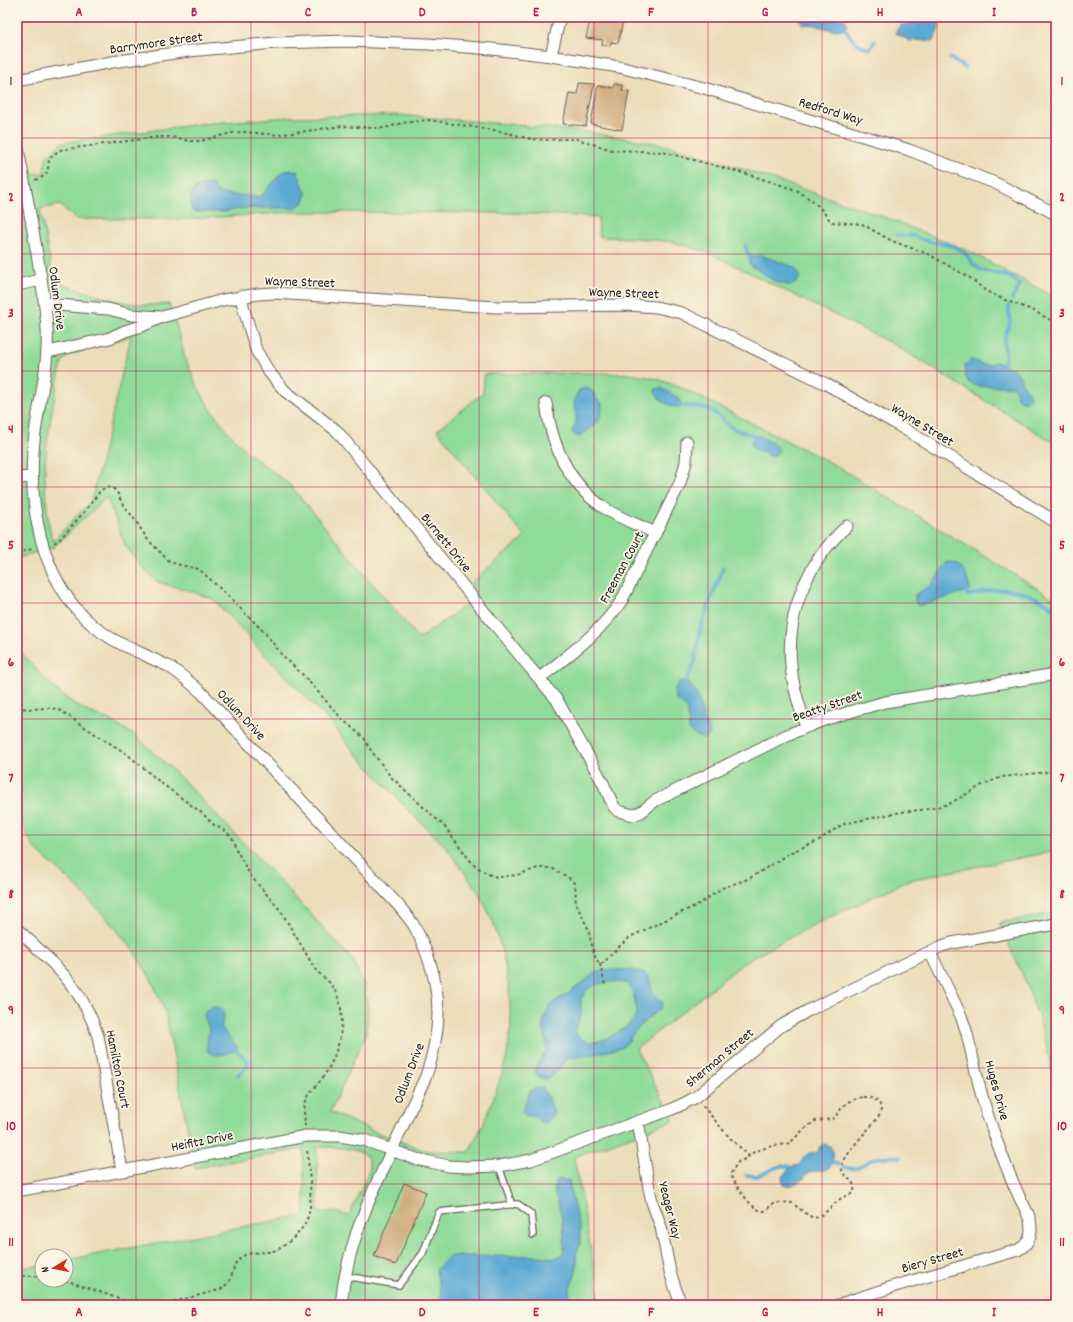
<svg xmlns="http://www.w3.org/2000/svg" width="1073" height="1322" viewBox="0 0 1073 1322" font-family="Dekko,sans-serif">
	<rect width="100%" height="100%" fill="#fcf5e5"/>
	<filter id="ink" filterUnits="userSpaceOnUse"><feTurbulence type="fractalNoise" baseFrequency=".025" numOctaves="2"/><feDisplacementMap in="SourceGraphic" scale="8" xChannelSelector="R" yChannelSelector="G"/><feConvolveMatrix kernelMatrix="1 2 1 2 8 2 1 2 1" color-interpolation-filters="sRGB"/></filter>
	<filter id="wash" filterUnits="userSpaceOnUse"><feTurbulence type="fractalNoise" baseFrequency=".012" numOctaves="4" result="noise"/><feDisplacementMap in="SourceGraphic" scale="16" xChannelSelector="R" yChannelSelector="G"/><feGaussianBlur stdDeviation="0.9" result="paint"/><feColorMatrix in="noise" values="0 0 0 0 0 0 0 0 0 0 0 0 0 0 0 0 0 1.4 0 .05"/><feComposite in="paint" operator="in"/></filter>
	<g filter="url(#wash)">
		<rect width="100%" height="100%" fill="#ecddb9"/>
		<path fill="#8fdb98" stroke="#567c5a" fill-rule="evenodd" d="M398,115L506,124L588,132L659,144L694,153L874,213L967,250L1056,298V444L893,344L707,252L673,242L636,238L599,237L598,217L512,213L295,212L190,219H76L60,205L40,209L54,282L117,301L142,305L169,304L177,327L185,358L196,384L211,410L230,434L247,452L290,485L419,639L466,605L473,581L525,537L437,430L483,393L484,374L603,373L630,374L658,379L684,389L835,465L1056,600V851L909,880L816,924L746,961L636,1049L674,1120L574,1157L601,1305H17V1269L42,1265V1280H66V1260L305,1215L303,1149L195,1168L165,1011L151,979L133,950L117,930L76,886L35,849L17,816V648L44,678L62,695L84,710L109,720L134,735L174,771L264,864L353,960L364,985L368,1008L366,1034L330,1112L373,1131L426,1151L469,1152L485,1120L498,1086L507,1056L511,1026L509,988L503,955L494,924L479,893L446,847L407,809L349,746L333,725L264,654L213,599L187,590L158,582L140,565L125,545L107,497L54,547L33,553L17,559V164L34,174L44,173L46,157L61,143L200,124L289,117ZM131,336L101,462L91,501L53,541C49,530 48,519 47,508C40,458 52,410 62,362L70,355ZM317,1147C334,1147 353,1147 367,1156L370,1168L349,1216L332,1211L318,1213Z
			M1056,913V1087L1040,1022L1025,980L999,923Z"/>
		<path fill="#5aa9d4" stroke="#3b6278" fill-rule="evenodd" d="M803,17H825L837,19H845C848,23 847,26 845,29L832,30L810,24L804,25L800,21L801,18Z
			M934,17L937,18L939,28L934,41L916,40L910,41L896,33V30L901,25H906L916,20Z
			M290,170L297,171C301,179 302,187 307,194L303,203L293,208H253L237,209L224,212H193C188,203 190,189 201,186C204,185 208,185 211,184L221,194L258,197L263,194L282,172Z
			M760,255L794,267L798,272L800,277L797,282L791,286L774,281L749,264L750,258Z
			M970,360L976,361L983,365H989L995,362C1003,364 1012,367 1018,373C1021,376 1021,381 1023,385C1026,390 1030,392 1030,398L1026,402L1022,401L1017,398L1016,391L1011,386H977L968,382L965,375V365Z
			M587,388L592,391L598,401L602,403C602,424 594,426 579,437L574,435L572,430C583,416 567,407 579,390Z
			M661,388L679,398L681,406L679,407C669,406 658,401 655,391L656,389Z
			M754,436H761C767,441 776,444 779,450L774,456H767L765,452L756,450L752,447L751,441Z
			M947,562C962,561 968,578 970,590L923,605H917L915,601V595L931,585Z
			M680,681H686C700,694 699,702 704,719C706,725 709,728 710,734L706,739L700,738L690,732C686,716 692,709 676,699L674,690Z
			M605,970C615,970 642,968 648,976C651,980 650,987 653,991C656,996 660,999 663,1003L660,1009L648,1018L632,1035L629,1041L621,1048L586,1056L567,1058C560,1067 557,1076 545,1079C540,1077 536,1075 535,1069L547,1050L543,1022L546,1014L550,1005L557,1000L569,993L595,973ZM609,981C615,983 621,981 627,984C632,987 633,992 634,997C635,1003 638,1009 636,1015C632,1027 601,1044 589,1042C582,1041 578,1037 575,1031L581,1015V999L585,992L592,986Z
			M211,1007H217L223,1010L224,1016L221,1027L237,1047L236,1050C228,1053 216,1058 208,1052L207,1044L209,1029L204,1015L206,1011Z
			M535,1088H542C546,1092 553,1107 553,1112C553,1117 552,1115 550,1118C548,1123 546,1124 540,1122C536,1116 531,1116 524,1115L522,1111L529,1092Z
			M825,1144L830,1146C833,1152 833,1155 832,1161C831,1173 818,1170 809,1172C804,1180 793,1188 783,1185L782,1177L790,1167L799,1165C803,1159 807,1150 816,1153L818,1151L820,1146Z
			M561,1179L569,1181L576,1216L580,1228V1243L576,1255L577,1264L575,1276L570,1287L569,1300V1305H443L436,1270L449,1256H538L555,1258L563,1254C566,1241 563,1224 560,1210C557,1198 552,1194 556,1180Z"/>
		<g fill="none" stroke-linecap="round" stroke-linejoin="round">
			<path stroke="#5aa9d4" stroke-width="3.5" d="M845,29C854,42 855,44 870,49L875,41
				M950,58L965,68
				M897,235L902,236H914L924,240L953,246L964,252L974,265L980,270L1000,274L1010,277L1020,284L1019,287L1012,299
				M745,246L750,258
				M1003,364L1006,355L1004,343L1006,332L1009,327L1010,322L1009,306
				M681,406C690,406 704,406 712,411C719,415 724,423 731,427C738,432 747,432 754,436
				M966,592L968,595C977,595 985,591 993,590C1013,587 1042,597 1056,611
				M686,681L695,662L700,629L706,612L723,568
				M236,1050L247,1060L248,1065L238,1075
				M832,1162L840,1165
				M844,1167C856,1172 862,1164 871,1160C880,1156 891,1156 900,1157
				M746,1175C749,1175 753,1176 756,1176C768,1174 777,1162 790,1167"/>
		</g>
		<g id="blocks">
			<path fill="#cfa97a" d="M591,17H624L618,43L611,42L610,46L602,45L603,40L586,38Z
				M579,83L594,84L586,126L563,124L569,93L577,94Z
				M614,84L623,86L622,90L629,91L622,130L591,124L598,85L613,88Z
				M404,1183L426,1192L396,1265L374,1256Z"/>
		</g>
	</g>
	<g filter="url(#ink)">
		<use href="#blocks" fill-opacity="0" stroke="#656053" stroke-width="1"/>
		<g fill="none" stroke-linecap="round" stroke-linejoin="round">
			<defs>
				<path id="lane" d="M499,1166L512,1205
					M345,1276L399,1285L423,1253L439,1212L518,1204L531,1214L533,1235"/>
				<path id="street" d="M551,56L560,17
					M17,80L112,62L189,51L275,43L348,41L428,44L492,49L551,56L619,67L704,88L909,150L995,183L1056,214
					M17,144C25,186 33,229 40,272C43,291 46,310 47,329C49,362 41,393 36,426C26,488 36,564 79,612C98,633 119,644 145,655C152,659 160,662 168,666C181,674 192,684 203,694L398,905C403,911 408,917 413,924C419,934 424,946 428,957C443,999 440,1035 426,1076C412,1106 398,1136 385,1165C363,1212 346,1253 341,1305
					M17,285L41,280
					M241,296L244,310L256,350L269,372L285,391L337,431L526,663L557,700L603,783L614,807L618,811L633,815L641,812L655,801L787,735L824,720L853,711L885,702L1056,674
					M45,304L108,309L132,315L160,317
					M48,352L110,338L125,331L142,326L162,317L223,300L258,294L274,293L496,307L628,305L656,307L682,313L826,384L893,422L1056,522
					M546,403C552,447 569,487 609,511C624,520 640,526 656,533
					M17,478L32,477
					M540,678C570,654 601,632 622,600L680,483L686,462L687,442
					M806,727C801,710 794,692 792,674C784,618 805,564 847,526
					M17,929C54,964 81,985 98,1036L122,1171
					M638,1121L649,1188L652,1202L661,1227L670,1272L681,1305
					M17,1191L306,1136H339L364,1140L416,1159L449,1166L467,1167L499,1166L531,1160L670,1110L683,1104L696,1097L781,1026L809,1010L921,956L942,946L952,943L1056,924
					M838,1305L895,1286L1018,1250C1027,1245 1031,1239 1031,1228C1031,1215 1023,1206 1018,1194C1008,1172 999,1148 991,1125C980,1096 974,1061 966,1030L961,1016L930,952"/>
			</defs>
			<use href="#lane" stroke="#656053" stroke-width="8"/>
			<use href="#street" stroke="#656053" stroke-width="13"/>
			<path stroke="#656053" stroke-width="2" stroke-dasharray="3 3" stroke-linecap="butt" d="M35,180C48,176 48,172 49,159L59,150L158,137H172L190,141H200L231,133L245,132L278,135L342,126L371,128H385L402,123L429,120L499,131L531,139L550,140L561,139H577L612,150L663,152L747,174L796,190L813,201L821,209L828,218L832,222L862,224L892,241L928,254L970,278L986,291L1005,300L1032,310L1056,323
				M54,543L60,539L85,511L101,490L105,488L111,487L115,490L118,494L121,501L135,520L148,540L169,561L176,564L199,569L228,596L266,634L282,655L304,676L342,719L364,738L370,749L391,777L445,827L466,855L473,864L483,871L492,876L500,877L517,875L538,868H548L553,869L568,877L574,883L576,891L575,898L578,908L588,928L593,950L596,959L600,964L605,962L609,956L630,937L701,903L722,888L748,879L757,874L791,852L816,842L843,824L901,812L929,809L949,804L984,784L1002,777L1056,771
				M17,553L32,549
				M17,707L27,709L51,708L59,710L69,716L78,723L127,754L161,783L202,813L214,825L224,830L232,837L236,849L250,875L281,911L315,969C321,976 330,981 334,989C349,1013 340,1051 325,1074C319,1084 308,1092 305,1104C303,1111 305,1118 305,1126
				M600,964L605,985
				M863,1097C877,1097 887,1106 877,1119C869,1129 839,1159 842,1170C844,1179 856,1179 854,1191C851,1195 848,1195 843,1197C833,1203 825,1217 813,1218L805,1213L792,1203C787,1202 776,1202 771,1205C768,1207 768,1211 764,1211C752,1212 736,1185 731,1176V1173L738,1162L745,1159L754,1152L768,1147L790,1143L803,1130L815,1121L833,1119C845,1106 842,1101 863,1097Z
				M703,1106L729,1137L749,1156
				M17,1276H42
				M65,1280L137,1305
				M162,1305L219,1290C237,1281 229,1264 243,1256C253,1250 267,1255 278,1249C283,1247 287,1243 291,1240C312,1222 311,1207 310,1182C309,1170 308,1159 307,1148"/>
			<use href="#lane" stroke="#fff" stroke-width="5.5"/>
			<use href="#street" stroke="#fff" stroke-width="11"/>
		</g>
	</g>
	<path fill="none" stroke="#c2185b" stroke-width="1" stroke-opacity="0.55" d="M136,17V1305M251,17V1305M365,17V1305M479,17V1305M594,17V1305M708,17V1305M822,17V1305M937,17V1305M17,138H1056M17,254H1056M17,371H1056M17,487H1056M17,603H1056M17,719H1056M17,835H1056M17,951H1056M17,1068H1056M17,1184H1056"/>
	<g text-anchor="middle" stroke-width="3.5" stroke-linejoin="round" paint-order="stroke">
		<g font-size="14" fill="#1c1c1c" stroke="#fcf5e5">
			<text transform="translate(156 42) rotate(-8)" y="5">Barrymore Street</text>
			<text transform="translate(831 110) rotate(17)" y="5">Redford Way</text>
			<text transform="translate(300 281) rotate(2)" y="5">Wayne Street</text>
			<text transform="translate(624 292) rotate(2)" y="5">Wayne Street</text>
			<text transform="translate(58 298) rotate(83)" y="5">Odlum Drive</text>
			<text transform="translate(923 424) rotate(31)" y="5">Wayne Street</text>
			<text transform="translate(447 542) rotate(51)" y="5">Burnett Drive</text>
			<text transform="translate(621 567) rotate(-62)" y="5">Freeman Court</text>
			<text transform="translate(827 705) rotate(-19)" y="5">Beatty Street</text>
			<text transform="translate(242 714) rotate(47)" y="5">Odlum Drive</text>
			<text transform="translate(719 1057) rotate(-40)" y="5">Sherman Street</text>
			<text transform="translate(119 1069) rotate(79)" y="5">Hamilton Court</text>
			<text transform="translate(408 1073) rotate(-69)" y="5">Odlum Drive</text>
			<text transform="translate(998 1090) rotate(75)" y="5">Huges Drive</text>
			<text transform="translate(202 1140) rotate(-11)" y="5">Heifitz Drive</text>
			<text transform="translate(671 1210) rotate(76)" y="5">Yeager Way</text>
			<text transform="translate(932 1259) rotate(-16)" y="5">Biery Street</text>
		</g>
	</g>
	<rect width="1073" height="1322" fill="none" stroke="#fcf5e5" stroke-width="44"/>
	<g transform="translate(54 1268) rotate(260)"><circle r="19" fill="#fcf5e5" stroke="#a29e95"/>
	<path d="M0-3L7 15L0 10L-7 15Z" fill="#c8321e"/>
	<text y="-6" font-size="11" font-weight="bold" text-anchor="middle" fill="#1c1c1c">N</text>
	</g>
	<rect x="22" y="22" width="1029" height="1278" fill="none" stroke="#c2185b" stroke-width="1.5"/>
	<g font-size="13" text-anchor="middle" font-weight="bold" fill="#c2185b">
		<text x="79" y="16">A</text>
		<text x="194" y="16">B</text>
		<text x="308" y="16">C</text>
		<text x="422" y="16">D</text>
		<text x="536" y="16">E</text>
		<text x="651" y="16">F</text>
		<text x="765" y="16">G</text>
		<text x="880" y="16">H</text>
		<text x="994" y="16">I</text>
		<text x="11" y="85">1</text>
		<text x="1062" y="85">1</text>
		<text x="11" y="201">2</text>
		<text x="1062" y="201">2</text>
		<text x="11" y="317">3</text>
		<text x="1062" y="317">3</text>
		<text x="11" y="433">4</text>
		<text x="1062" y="433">4</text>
		<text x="11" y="549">5</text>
		<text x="1062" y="549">5</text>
		<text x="11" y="666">6</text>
		<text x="1062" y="666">6</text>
		<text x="11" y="782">7</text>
		<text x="1062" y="782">7</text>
		<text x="11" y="898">8</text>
		<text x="1062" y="898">8</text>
		<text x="11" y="1014">9</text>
		<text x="1062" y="1014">9</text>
		<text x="11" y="1130">10</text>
		<text x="1062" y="1130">10</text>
		<text x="11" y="1246">11</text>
		<text x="1062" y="1246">11</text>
		<text x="79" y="1316">A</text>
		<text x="194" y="1316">B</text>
		<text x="308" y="1316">C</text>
		<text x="422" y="1316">D</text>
		<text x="536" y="1316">E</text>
		<text x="651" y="1316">F</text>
		<text x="765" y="1316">G</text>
		<text x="880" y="1316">H</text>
		<text x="994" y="1316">I</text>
	</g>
</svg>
